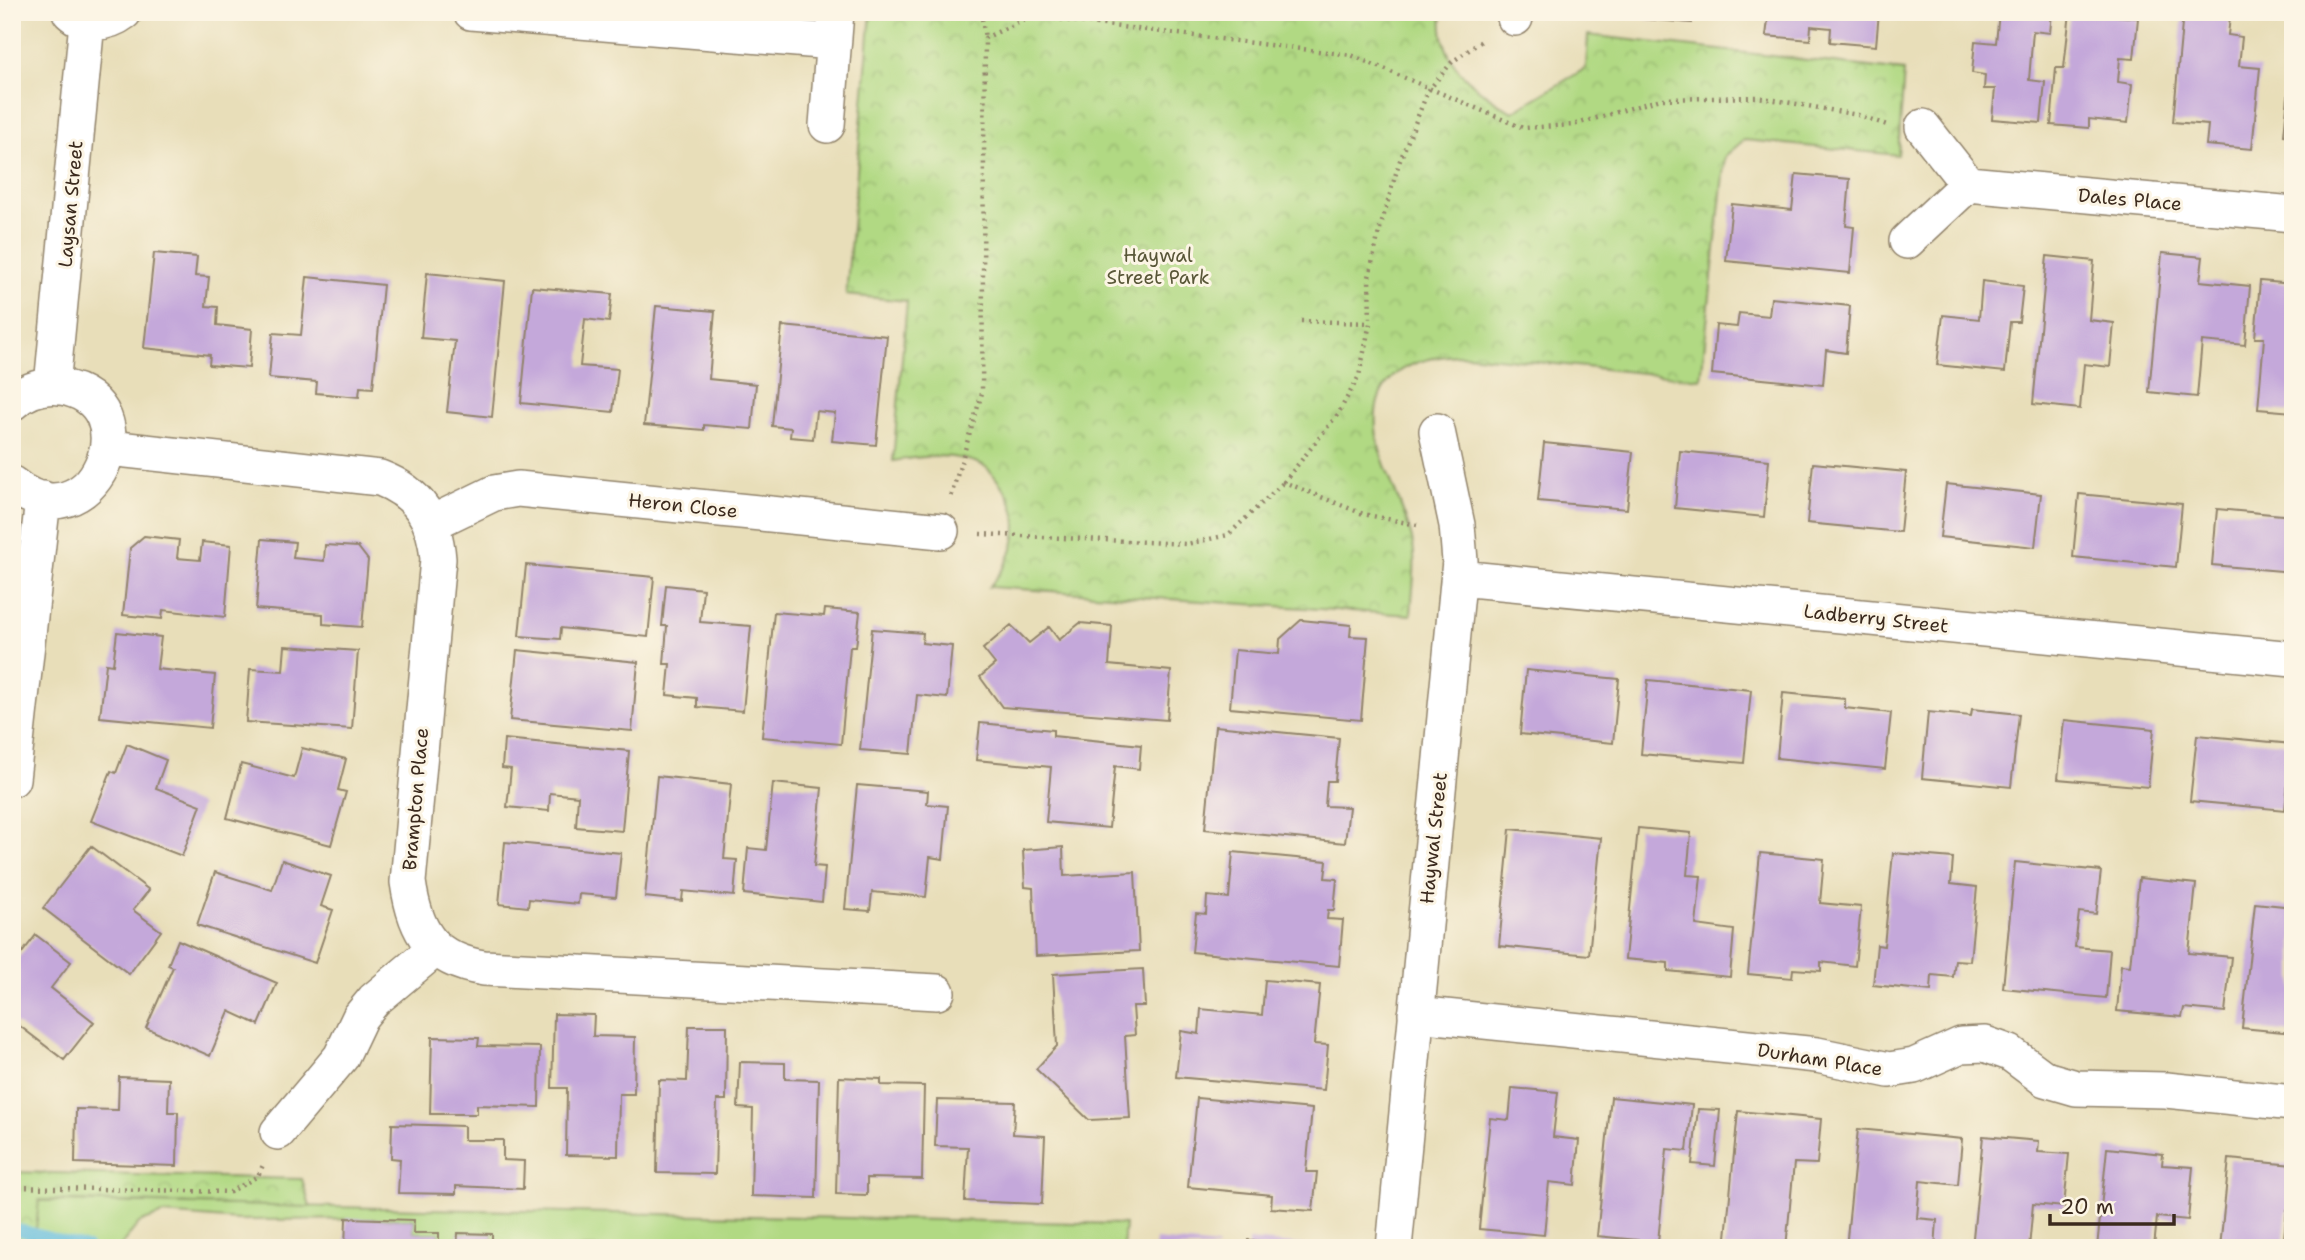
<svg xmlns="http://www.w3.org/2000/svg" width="2305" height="1260" viewBox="0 0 2305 1260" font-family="'Shantell Sans',sans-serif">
	<defs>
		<pattern id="park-crowns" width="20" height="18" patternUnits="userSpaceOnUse" patternTransform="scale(1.75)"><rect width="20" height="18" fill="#b1d983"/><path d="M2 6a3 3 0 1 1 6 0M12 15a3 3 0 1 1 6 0" fill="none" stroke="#99ba71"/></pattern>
	</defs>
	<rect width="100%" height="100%" fill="#fcf5e5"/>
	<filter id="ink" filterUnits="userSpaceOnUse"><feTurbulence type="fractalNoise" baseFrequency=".0143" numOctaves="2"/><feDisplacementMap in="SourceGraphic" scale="14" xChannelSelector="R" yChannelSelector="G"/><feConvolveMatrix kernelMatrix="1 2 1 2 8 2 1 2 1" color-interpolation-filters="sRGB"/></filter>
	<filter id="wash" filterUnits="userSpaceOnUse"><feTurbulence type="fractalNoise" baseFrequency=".00686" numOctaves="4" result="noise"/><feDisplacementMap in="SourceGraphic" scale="28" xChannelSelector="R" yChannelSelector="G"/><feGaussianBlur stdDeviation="1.57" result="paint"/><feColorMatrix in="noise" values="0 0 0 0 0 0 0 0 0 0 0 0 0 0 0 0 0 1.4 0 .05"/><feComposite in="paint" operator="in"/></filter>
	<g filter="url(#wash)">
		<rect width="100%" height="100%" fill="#e8deb9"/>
		<path fill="#b1d983" stroke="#768250" stroke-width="2" d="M12,1200L1125,1224L1123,1248H492V1234L458,1233L457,1246H439V1233H413L414,1220L410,1219L238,1220L163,1214L139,1223L119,1248H12Z"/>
		<path fill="url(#park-crowns)" stroke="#768250" stroke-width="2" d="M871,12H1442C1437,63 1473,88 1512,112L1586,68L1588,35L1904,71L1898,155L1744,140L1725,156L1701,379L1468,355C1406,355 1361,380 1380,450C1388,479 1403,506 1411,535C1418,560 1412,590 1411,615L989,587C1015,558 1028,518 1001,485C996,478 990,469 983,465C953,452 924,456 893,461L907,301L846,295Z
			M12,1172L302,1179L310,1207L39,1200L34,1248H12Z"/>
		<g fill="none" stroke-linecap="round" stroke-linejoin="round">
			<path stroke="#5dbbdc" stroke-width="12" d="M12,1228L87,1248"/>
		</g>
		<g id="blocks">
			<path fill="#c4a8da" d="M1644,12H1693L1692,23L1644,19Z
				M1769,12H1879L1876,46L1830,42L1831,28L1811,26L1810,40L1766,36Z
				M1999,12H2052L2050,33L2033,31L2029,80L2045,82L2041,123L1992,119L1995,89H1984L1985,75L1972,73L1975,41L1996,43Z
				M2070,12H2118L2117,16L2138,18L2134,59L2120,58L2118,82L2132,84L2128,123L2089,119V128L2051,125L2056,68H2064Z
				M2183,13L2230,17L2228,35L2242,37L2239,66L2260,68L2252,149L2206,145L2208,125L2173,122Z
				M2291,68H2293V136L2284,135Z
				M1796,174L1850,179L1846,226L1854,227L1850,273L1726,261L1732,204L1792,210Z
				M154,253L197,257L195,276L209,277L206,306L218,307L217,325L252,329L249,368L209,365L210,355L144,348Z
				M2162,253L2203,257L2200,281L2250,286L2245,345L2202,341L2197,397L2149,392Z
				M2047,256L2094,261L2089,320L2114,323L2110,367L2084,364L2080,409L2033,404Z
				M427,273L505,281L492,417L447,412L455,341L421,338Z
				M307,277L383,285L373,388L360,387L359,397L316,393L317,382L269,378L273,333L301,335Z
				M1982,281L2023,286L2019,322H2010L2005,372L1937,365L1943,315L1979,319Z
				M2260,281L2293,284V412L2258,409L2264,338H2255Z
				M532,287L612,294L609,322L585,319L580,366L618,369L613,412L521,403Z
				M1771,298L1850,306L1846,353L1826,350L1823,385L1712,374L1716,325L1737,327L1739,313L1769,316Z
				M656,306L715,311L709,379L756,384L752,429L704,425V430L644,425Z
				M782,326L887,336L876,445L832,441L835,413L816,411L813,439L790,437L791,428L772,426Z
				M1544,443L1633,452L1627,509L1538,501Z
				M1680,451L1769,460L1764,517L1675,508Z
				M1813,463L1906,472L1900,532L1807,523Z
				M1946,484L2041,494L2035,547L1940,537Z
				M2079,494L2182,504L2176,567L2073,557Z
				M2217,509L2293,516V572L2212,565Z
				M144,536L179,540L177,558L200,560L202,542L231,545L225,617L163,610L162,619L123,615L130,548Z
				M262,539L295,542L293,558L324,561L325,545L358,547L368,560L362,627L323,624V614L256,609Z
				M526,565L654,577L648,637L561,628L560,639L519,636Z
				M666,585L703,589L700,622L751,626L743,711L697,707V698L667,695L670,664H664L667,626H662Z
				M825,609L860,612L856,647H850L841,744L762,737L774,612L824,616Z
				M1301,620L1351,625L1350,636L1368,637L1361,720L1230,708L1235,650L1279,654L1280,639Z
				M1080,623L1112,626L1109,665L1171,671L1167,720L1002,707L980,677L995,664L983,649L1011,625L1029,643L1049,627L1059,640Z
				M872,629L923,633L922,643L952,646L947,698L917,695L911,754L860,750Z
				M117,632L161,637L157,669L215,675L210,728L100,717L106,664L113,665Z
				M285,646L358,651L352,729L246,722L250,669L283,671Z
				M517,650L638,662L632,731L510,720Z
				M1526,670L1619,679L1613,743L1520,734Z
				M1648,680L1751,690L1744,763L1641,754Z
				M1783,693L1845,699V708L1891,713L1885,769L1777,758Z
				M1972,709L2019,714L2011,787L1922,778L1928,712L1971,716Z
				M2064,720L2154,729L2148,787L2058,779Z
				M980,723L1053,730V736L1141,745L1139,769L1115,766L1109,828L1046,822L1051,767L976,760Z
				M1215,726L1339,738L1335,781H1327L1325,806L1349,807L1345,843L1205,829Z
				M2197,735L2292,744L2285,810L2190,801Z
				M504,739L629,751L622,831L576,827L578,796L550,793L549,811L507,807L511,769L502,768Z
				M127,744L166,760L156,788L201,805L182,856L91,821L111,771L116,773Z
				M302,748L346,759L338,790L346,792L331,845L227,818L241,764L294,778Z
				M657,776L731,784L724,859L737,860L734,896L683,891L682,901L645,897Z
				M773,783L822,788L814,866L825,867L822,902L744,894L748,848L766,850Z
				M857,785L928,791L927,804L948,806L943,859L930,857L926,897L872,892L870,911L845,909Z
				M1638,828L1691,833L1687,875L1701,876L1696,925L1734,930L1730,977L1668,971V963L1625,959Z
				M1510,829L1601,838L1589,955L1499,946Z
				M505,842L621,853L616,897L579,894L578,904L529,899L528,907L499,904Z
				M91,846L149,890L133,910L161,931L129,974L43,908Z
				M1063,847L1064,876L1135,872L1139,951L1036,956L1033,888L1025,887L1023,850Z
				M1233,852L1327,861L1325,878L1337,879L1334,910H1328L1327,919L1343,920L1339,966L1192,952L1196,913L1206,914L1207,896L1229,898Z
				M1760,853L1824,859L1820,903L1861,907L1855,966L1821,962V971L1793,969L1792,978L1748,974Z
				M1893,853L1953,858L1951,884L1977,887L1970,961L1955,960L1953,977L1932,975L1931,991L1873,985L1877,945L1884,946Z
				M282,860L331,876L321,906L333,910L315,963L197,925L215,872L272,890Z
				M2015,862L2101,871L2096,914L2079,912L2075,947L2110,950L2106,998L2003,988Z
				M2139,878L2196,884L2189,953L2231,957L2225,1012L2184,1008L2182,1017L2117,1011L2121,965L2130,966Z
				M2255,903L2293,907V1033L2242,1028Z
				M36,935L71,962L51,988L94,1022L64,1060L12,1020V966Z
				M178,940L277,983L259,1025L229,1011L210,1056L146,1028L173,967L168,965Z
				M1143,969L1145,1006H1133L1135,1035L1125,1036L1130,1118L1089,1120L1036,1069L1057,1046L1053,974Z
				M1265,980L1320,985L1314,1044L1328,1045L1324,1090L1176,1077L1181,1031L1199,1034L1201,1009L1262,1015Z
				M554,1014L594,1015L593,1036L635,1037L634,1094H619L618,1156L566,1155L567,1088H552Z
				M689,1026H727L726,1100H717L715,1174L657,1173L659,1080L687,1081Z
				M432,1037L479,1038L478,1046L540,1047L539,1107L477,1105V1114H430Z
				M740,1062L785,1063V1079L819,1080L816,1198L751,1196L753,1109L738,1108Z
				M119,1077L169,1079L168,1112H178L177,1166L75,1163L76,1109L118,1110Z
				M839,1077L881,1079V1085L924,1086L922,1179L867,1178V1195L836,1194Z
				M1512,1088L1558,1092L1553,1137L1579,1140L1575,1185L1549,1182L1544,1235L1479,1229L1490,1118L1509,1120Z
				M1611,1097L1692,1105L1687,1151L1667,1149L1658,1242L1597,1236Z
				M1197,1098L1312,1109L1306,1172H1317L1313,1211L1271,1208L1272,1195L1188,1187Z
				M937,1100L1015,1102L1013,1134L1045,1136L1042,1204L965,1201L968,1147L935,1146Z
				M1698,1109L1720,1110L1715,1166L1692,1164Z
				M1738,1111L1821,1119L1817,1164L1794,1163L1786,1248H1725Z
				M392,1124L464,1126V1140H503V1160L524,1161L523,1189L456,1186V1194L398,1193L400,1159L391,1158Z
				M1858,1129L1962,1139L1958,1185L1920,1181L1917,1218L1937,1220L1935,1248H1846Z
				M1983,1136L2039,1141L2038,1152L2069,1154L2064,1207L2033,1204L2029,1248H1972Z
				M2107,1148L2163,1154L2162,1165L2193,1167L2188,1220L2157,1217L2154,1248H2097Z
				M2229,1159L2293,1165V1211L2287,1210L2283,1248H2220Z
				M346,1218L414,1220L413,1233H439V1248H345Z
				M458,1233L492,1234V1248H457Z
				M1156,1240L1217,1246V1248H1155Z
				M1248,1240L1305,1245L1304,1248H1248Z"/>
		</g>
	</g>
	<g filter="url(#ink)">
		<use href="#blocks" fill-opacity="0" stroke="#92846c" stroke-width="2"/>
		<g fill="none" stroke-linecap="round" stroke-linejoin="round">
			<defs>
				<path id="street" d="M70,12C85,26 107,25 124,12
					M471,12L832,42
					M1515,18V12
					M827,125L836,12
					M1968,184L2293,214
					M1907,241L1968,184L1923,127
					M52,386L87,22
					M12,403C26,390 42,385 61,387C155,402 92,550 12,484
					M109,448L380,478C419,493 435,519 438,559L408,882C415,932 432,960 484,968L937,992
					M432,523L494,493L518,489L941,531
					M1459,578L2293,659
					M12,779L43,499
					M1416,1014L1817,1055L1889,1070L1914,1066L1961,1045L1985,1044L2010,1053L2045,1079L2076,1088L2166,1090L2293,1103
					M278,1132L341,1057L360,1017L374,1000L435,949
					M1394,1248L1460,561L1457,525L1437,431"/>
			</defs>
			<use href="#street" stroke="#92846c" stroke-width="38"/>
			<path stroke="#92846c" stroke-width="4.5" stroke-dasharray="2 5" stroke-linecap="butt" d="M981,12L985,38
				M1028,12L1031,16L1351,55L1523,128L1573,125L1661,99L1758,97L1858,115L1887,125
				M1301,321L1370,323
				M951,496L982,393L985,38L1031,16
				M1417,525L1363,514L1284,482L1338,414L1359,376L1370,323L1369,277L1379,232L1399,163L1428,91L1452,62L1483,40
				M980,534L1187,544L1228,535L1284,482
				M12,1187L230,1192L258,1176L263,1165"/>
			<use href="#street" stroke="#fff" stroke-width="35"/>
		</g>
	</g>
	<g text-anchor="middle" stroke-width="6" stroke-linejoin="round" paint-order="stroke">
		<g font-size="19" fill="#3b2a1e" stroke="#fcf5e5">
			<text transform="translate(2130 199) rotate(5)" y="7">Dales Place</text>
			<text transform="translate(70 204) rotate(-85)" y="7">Laysan Street</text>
			<text transform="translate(683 505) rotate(6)" y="7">Heron Close</text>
			<text transform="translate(1876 618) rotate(6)" y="7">Ladberry Street</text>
			<text transform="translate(415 799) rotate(-85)" y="7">Brampton Place</text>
			<text transform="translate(1433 838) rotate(-84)" y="7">Haywal Street</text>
			<text transform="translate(1820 1059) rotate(9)" y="7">Durham Place</text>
		</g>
		<g font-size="19" fill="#585637" stroke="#fcf5e5">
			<text x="1158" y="262">Haywal<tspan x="1158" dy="22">Street Park</tspan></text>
		</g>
	</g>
	<rect width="2305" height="1260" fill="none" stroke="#fcf5e5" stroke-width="42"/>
	<path d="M2050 1214v10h124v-10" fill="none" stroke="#3b2a1e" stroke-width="3.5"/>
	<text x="2060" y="1214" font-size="21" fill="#3b2a1e" stroke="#fcf5e5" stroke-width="5" paint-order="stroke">20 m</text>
</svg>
